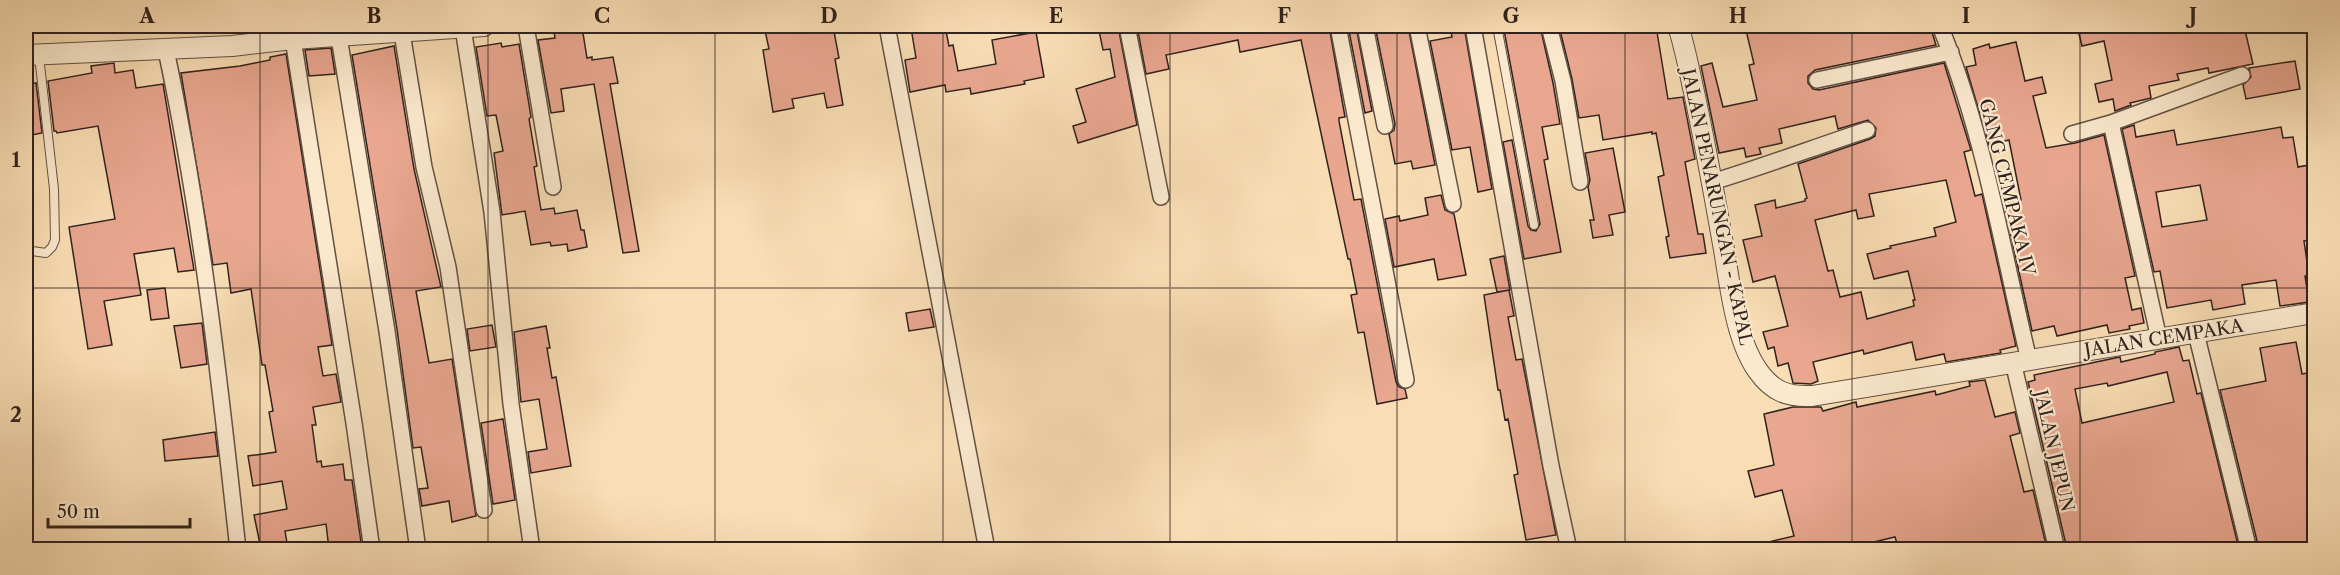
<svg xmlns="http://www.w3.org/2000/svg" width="2340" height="575" viewBox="0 0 2340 575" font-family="'Libre Caslon Text',serif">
	<rect width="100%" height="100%" fill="#f9ddb4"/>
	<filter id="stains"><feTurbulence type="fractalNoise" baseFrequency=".00333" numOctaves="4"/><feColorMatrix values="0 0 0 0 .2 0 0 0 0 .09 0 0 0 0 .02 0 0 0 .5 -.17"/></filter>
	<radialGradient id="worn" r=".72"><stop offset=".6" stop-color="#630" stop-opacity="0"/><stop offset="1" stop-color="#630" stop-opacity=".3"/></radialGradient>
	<path fill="#e9a790" stroke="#30221e" stroke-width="1.5" fill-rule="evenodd" d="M764,26H799L800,31L833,26L839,58L835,59L843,105L827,108L824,93L792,99L794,108L773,112L763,50L769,49Z
		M924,26H945L949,46L953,45L958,71L996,64L992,40L1036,32L1044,77L1024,81L1025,84L971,94L970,88L946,92L945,85L910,92L905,60L916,58L911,28Z
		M1098,26H1118L1137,125L1078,143L1073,126L1086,122L1076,89L1115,77L1110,49L1103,50Z
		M1137,26H1179L1180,33L1218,26H1329L1345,117L1339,118V121L1354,200L1361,199L1396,382L1399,387L1405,389L1407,398L1377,404L1364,332L1358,333L1351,295L1357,294L1350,259H1348L1301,40L1240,52L1238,40L1166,55L1169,69L1146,74Z
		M1348,26H1356L1372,111L1365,113Z
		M1375,26H1408L1435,165L1413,169L1411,161L1395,164L1389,134L1394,130L1395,124Z
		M1461,26H1464L1492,189L1478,192L1470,147L1452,150L1430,41L1452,37L1450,27Z
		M1520,26H1540L1553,83L1560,124L1542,127L1548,159L1544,160L1561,252L1524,259L1503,142L1512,140L1528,226L1531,230L1536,231L1540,224L1504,30Z
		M1559,26H1656L1668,99L1683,97L1695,159L1685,162L1698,234H1703L1706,253L1670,258L1666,237L1669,236L1658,177L1664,175L1656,133L1652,134V132L1603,140L1599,115L1579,118L1572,79Z
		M1745,26H1930L1936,45L1815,70L1808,76V83L1813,89L1819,90L1944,63L1971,150L1964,152L1975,196L1982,194L2016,346L2000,350L2001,353L1946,362L1944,354L1916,360L1912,342L1864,354L1863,350L1813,362L1818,381L1811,384L1793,383L1788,363L1778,366L1774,347L1768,349L1763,332L1788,326L1775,276L1753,282L1743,240L1762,236L1755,205L1775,200L1776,208L1805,201V199L1807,198L1798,164L1870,139L1875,136L1876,128L1868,120L1838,129L1835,116L1779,129L1782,143L1759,148L1761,154L1746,157L1744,148L1719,153L1701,66L1712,63L1723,107L1757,100L1749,65L1754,64ZM1946,180L1956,222L1934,228L1936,236L1890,246L1891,248L1867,254L1874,279L1908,271L1915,300H1913L1914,306L1867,319L1861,292L1840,297L1833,270L1828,271L1815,220L1856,210L1858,219L1874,216L1869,194Z
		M2077,26H2164L2165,29L2182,26H2244L2253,64L2209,73L2208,68L2177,74L2179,80L2149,86L2151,98L2130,103L2131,105L2115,111L2113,99L2099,102L2095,84L2112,80L2104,41L2082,46Z
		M582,27L587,58L592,57V60L613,57L618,83L610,84L639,251L623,253L594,84L561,89L564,111L551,113L538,40L555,38L554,32Z
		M2016,42L2025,81L2042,77L2046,93L2033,96L2046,148L2075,143L2104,135L2135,276L2125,278L2132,310L2141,308L2144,323L2129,326L2130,329L2109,333L2107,325L2057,336L2054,326L2032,331L2004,204L2021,200L2009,140L1989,145L1966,67L1976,65L1973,49L1989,44L1990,48Z
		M501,43L502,47L519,44L531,117L529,119L537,166L534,167L541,210L554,208L555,214L577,210L581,230H584L587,247L568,251L567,244L551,246L550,242L531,245L525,211L502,215L494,153L503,151L496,115L487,116L476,47Z
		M394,46L414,169L441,287L416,291L429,363L452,359L476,516L452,522L449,501L422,506L419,489L428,488L421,447L413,448L397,329L352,55Z
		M331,48L335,74L309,76L305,50Z
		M286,54L332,345L318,347L323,376L336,374L341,402L313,407L316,425H312L317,462L321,461L322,467L343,464L345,480H352L362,549H329L326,524L285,531L288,549H261L254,515L287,509L282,481L253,486L248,456L276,452L269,412L273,411L265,365H262L251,289L231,293L227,263L213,265L181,73L240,66L270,60V57Z
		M2295,61L2300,89L2246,99L2243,85L2251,77L2249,68Z
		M114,63L115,73L133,70L136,88L163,84L194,270L178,272L174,248L134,254L141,295L104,301L112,345L88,349L69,227L115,219L98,126L57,133L56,131H54L48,81L92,73L91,66Z
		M36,83L42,133L26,136V85Z
		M2134,125L2136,137L2174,130L2177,145L2281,127L2283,138L2293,137L2298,167L2314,164V240L2304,241L2309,275L2305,276L2309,302L2280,306L2276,280L2242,285L2245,304L2213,310L2211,300L2167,308L2160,271L2154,272L2122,129ZM2200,185L2207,220L2162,227L2156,192Z
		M1613,148L1625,212L1609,215L1613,235L1593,238L1590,220H1594L1588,187L1590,180L1585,153Z
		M1441,195L1445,210L1454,214L1466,275L1438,280L1434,259L1394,267L1385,219L1399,216L1400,221L1428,215L1425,198Z
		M1504,256L1510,290L1497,292L1490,259Z
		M165,288L169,318L151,320L147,290Z
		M1509,290L1514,316L1508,317L1516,360L1522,359L1556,535L1526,540L1514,475L1518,474L1508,419L1505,420L1500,390H1498L1484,295Z
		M930,309L934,327L909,331L906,313Z
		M202,323L207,364L181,368L174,326Z
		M492,325L496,347L470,351L467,329Z
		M546,326L550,348H547L552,378L556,377L571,466L531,473L528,452L547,449L539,399L521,402L514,332Z
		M2296,342L2302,374L2314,372V404L2309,405L2314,432V545L2298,549H2259L2220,390L2266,381L2260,348Z
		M2179,347L2183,361L2189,360L2197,394L2201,393L2239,549H2067L2028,382L2035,380L2034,375L2120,357L2121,362L2155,354V352ZM2167,372L2174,402L2082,423L2075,389L2107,383L2108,386Z
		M1985,380L1995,417L2015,412L2020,433L2010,436L2024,492L2033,490L2047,549H1899L1895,537L1845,549L1842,545L1826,549H1760V544L1794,536L1782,490L1755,497L1748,471L1774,465L1764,414L1793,407H1821L1823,411L1856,402L1857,407L1935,391L1936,395L1970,386L1969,382Z
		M503,419L515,500L493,504L481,423Z
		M215,432L218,456L165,461L163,440Z"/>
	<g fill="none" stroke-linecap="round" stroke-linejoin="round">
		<defs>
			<path id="service" d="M1497,26L1534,225
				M32,251L46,253L52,247L55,240L54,189L39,56"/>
			<path id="minor" d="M526,26L553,187
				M887,26L987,550
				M1127,26L1161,197
				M1338,26L1406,380
				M1365,26L1385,126
				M1417,26L1453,204
				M1473,26L1551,466L1569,550
				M1549,26L1563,81L1580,182
				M1940,26C1984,132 2002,249 2029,360
				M463,28L492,212L511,404L532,550
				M402,33L424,167L448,267L484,510
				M339,37L387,331L418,550
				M293,39L354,423L372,550
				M166,50C201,214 220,382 238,550
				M1817,80L1951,52
				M2111,123L2159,339
				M2072,134L2111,123L2242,75
				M1712,182C1765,166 1815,147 1867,130
				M2196,333L2249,550
				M2013,362L2057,550"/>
			<path id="tertiary" d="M1678,26C1685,47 1689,70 1694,92C1705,143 1714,193 1723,244C1730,283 1735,339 1758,371C1773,392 1788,397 1812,396L2314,313
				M26,55L232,46L293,39L484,26"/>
		</defs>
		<use href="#service" stroke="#625144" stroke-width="10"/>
		<use href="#minor" stroke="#625144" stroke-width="18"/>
		<use href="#tertiary" stroke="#625144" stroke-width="22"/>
		<use href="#service" stroke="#fbe9ce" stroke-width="8"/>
		<use href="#minor" stroke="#fbe9ce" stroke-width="15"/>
		<use href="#tertiary" stroke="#fbe9ce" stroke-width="20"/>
	</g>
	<path fill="none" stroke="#30221e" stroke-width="1.5" stroke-opacity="0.55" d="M260,26V550M488,26V550M715,26V550M943,26V550M1170,26V550M1397,26V550M1625,26V550M1852,26V550M2080,26V550M26,288H2314"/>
	<g text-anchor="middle" stroke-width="4.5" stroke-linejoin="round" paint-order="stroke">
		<g font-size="18" fill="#30221e" stroke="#fbe9ce">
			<text transform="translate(2007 187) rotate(76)" y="6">GANG CEMPAKA IV</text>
			<text transform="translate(1717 207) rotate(78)" y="6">JALAN PENARUNGAN - KAPAL</text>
			<text transform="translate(2164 338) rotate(-9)" y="6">JALAN CEMPAKA</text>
			<text transform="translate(2054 451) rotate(77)" y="6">JALAN JEPUN</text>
		</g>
	</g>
	<rect width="2340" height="575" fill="none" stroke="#f9ddb4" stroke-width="66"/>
	<path d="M48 518v9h142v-9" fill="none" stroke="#30221e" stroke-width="3"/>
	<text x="57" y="518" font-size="18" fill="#30221e" stroke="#fbe9ce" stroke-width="4.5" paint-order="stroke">50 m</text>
	<rect x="33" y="33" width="2274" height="509" fill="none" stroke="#30221e" stroke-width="2"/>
	<g font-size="20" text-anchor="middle" font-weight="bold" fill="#30221e">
		<text x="147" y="23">A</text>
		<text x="374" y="23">B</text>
		<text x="602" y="23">C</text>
		<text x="829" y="23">D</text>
		<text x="1056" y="23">E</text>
		<text x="1284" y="23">F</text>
		<text x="1511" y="23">G</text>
		<text x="1738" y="23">H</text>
		<text x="1966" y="23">I</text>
		<text x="2193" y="23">J</text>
		<text x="16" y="167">1</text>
		<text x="16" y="422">2</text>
	</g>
	<rect width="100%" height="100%" filter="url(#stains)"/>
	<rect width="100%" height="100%" fill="url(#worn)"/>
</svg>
